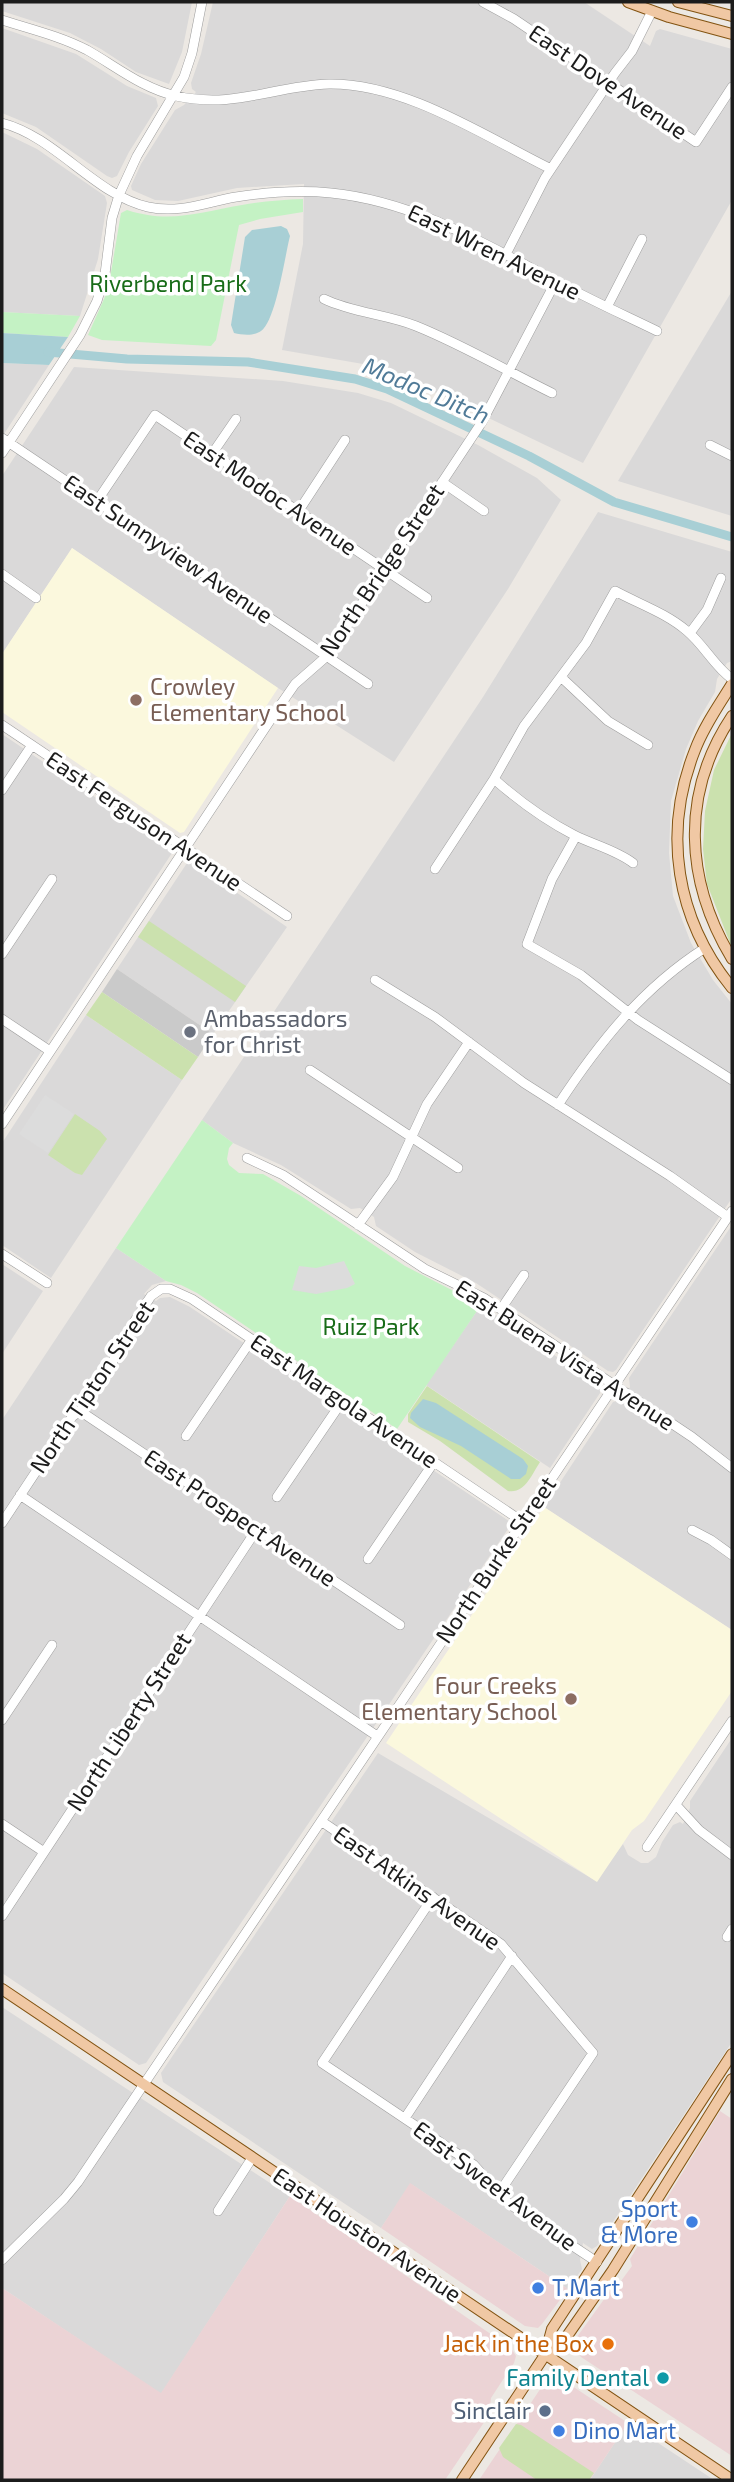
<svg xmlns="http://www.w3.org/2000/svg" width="734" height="2482" viewBox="0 0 734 2482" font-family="'Exo 2',sans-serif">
	<rect width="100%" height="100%" fill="#ece8e3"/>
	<path fill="#dad9d9" d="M2,2H192L182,52L169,84L136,72L101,49L70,33L2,11Z
		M213,2H584L650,46L656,31L660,29L732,49V200L583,463L405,378L363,364L282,350L303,244L304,184L237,188L178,201L155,200L132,190L131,186L141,164L175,110L184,105L196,92L192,89L191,83L201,54Z
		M2,28L76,54L127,86L156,98L158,106L129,152L117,176L112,178L107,176L36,127L2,113Z
		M2,132L37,149L105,196L107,203L98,259L80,316L2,312Z
		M732,291V516L618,481Z
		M2,363L49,365L2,437Z
		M74,367L283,381L358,393L391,403L478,445L537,478L561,500L508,589L394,762L278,688L72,548L2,654V476Z
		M598,512L732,552V661L727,663L717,679L715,692L698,721L686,749L671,801L669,853L673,896L691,943L713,980L732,1004V1198L616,1370L613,1372L608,1371L476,1283L415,1252L376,1226L374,1217L360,1208L351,1209L281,1165L233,1143L202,1120L483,697Z
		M2,734L170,848L172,853L2,1111Z
		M189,860L287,927L213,1034L117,969Z
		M86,1015L182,1080L51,1278L2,1245V1143Z
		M732,1225V1630L544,1507L613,1402L622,1400L630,1387L629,1378Z
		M116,1248L166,1281L152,1285L144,1294L156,1301L160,1298L170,1297L190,1307L512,1523L146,2063L139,2065L2,1973V1420Z
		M2,1264L43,1291L2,1354Z
		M481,1305L598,1385L600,1389V1393L550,1468L426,1385Z
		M732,1738V2042L597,2246L592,2249L583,2243L580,2260L582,2269L568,2289L411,2184L381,2228L163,2082L161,2073L378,1753L596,1881L623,1844L628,1855L641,1863H648L656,1857L662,1842L673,1825L680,1822L683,1824L690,1808V1801Z
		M2,2007L290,2196L161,2394L2,2288Z
		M628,2423L714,2480H590Z"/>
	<path fill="#ebd3d5" d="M720,2111L732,2119V2456L581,2357L575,2348L577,2337L615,2284L621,2281L632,2266L630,2259Z
		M410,2183L568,2289L542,2324L538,2328L525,2326L381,2228Z
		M290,2196L511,2348L516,2356L514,2363L491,2398L489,2415L445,2480H2V2288L161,2393Z
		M560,2378L628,2423L590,2480H479L547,2379Z"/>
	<path fill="#fbf8dd" d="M72,548L278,688L184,832L180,833L2,712V654Z
		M544,1507L732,1630V1691L644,1821L632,1830L597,1882L386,1743Z"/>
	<path fill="#cacaca" d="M117,969L213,1034L198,1057L102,992Z"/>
	<path fill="#cbe1ae" d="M732,733V948L707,884L703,849L705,811L714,770Z
		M149,921L246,986L235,1002L138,937Z
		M102,992L198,1057L182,1080L86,1015Z
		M75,1114L100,1131L107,1139L82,1175L75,1173L48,1155Z
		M427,1386L540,1462C532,1474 525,1494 508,1491L440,1441L408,1422V1414Z
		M516,2424L521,2425L594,2473L589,2480H537L503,2457L499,2448Z"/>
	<path fill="#c4f2c4" d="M303,199V212L260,219L239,225L216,340L211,346L102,340L88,335L108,290L121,213L127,210C170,224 200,212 242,205C262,201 282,200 303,199Z
		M2,312L80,316L68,337L2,333Z
		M202,1120L233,1143L229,1148L227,1159L229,1165L239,1173L263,1174L301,1196L405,1266L481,1305L397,1429L197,1293L181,1285L166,1281L116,1248Z"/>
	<path fill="#dcdcdc" d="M45,1095L74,1114L48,1153L19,1134Z
		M344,1261L355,1284L347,1288L316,1294L292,1290L299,1266L316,1268Z"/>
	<path fill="#a8cfd5" d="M281,226L287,229L290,236C285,255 276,321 261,331C254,336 243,335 234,333L231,325L245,237L252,230Z
		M2,333L68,337L49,365L2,363Z
		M423,1399L436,1403L523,1459L528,1466L526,1474L520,1479H511L461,1446L420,1427L410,1418L411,1413Z"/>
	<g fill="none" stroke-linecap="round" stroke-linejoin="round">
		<path stroke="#a8cfd5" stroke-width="9" d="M48,352L127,359L248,362L355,379L387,389L529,456L614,502L732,537"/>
		<defs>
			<path id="minor" d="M483,2L514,19L696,142L732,87
				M2,20C30,29 60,36 87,50C117,67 142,88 176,96C235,109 273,86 329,84C405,83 484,136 551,169
				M2,123C56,137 95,195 148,207C180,214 206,202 236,197C268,192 300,190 331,193C412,201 482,242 552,279C586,298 622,314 657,331
				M506,254L545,178L615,73L632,51L652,11
				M324,299C353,313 386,314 416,326C463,345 507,371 552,393
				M607,307L642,239
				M2,438L368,684
				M710,445L732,456
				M2,453L80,335L97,301L105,274L112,218L119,195L137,156L184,77L192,53L202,2
				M212,454L236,419
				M442,482L484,511
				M97,501L155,415L427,598
				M298,512L345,440
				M2,574L36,598
				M690,633L707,610L721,578
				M562,678L608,721L648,745
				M2,725L287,916
				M494,779C519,801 545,820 574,835C594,845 616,850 633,863
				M2,790L32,745
				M576,836L552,879L527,944L581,975L638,1020L732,1080
				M435,869L494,779L524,726L586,643L615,591C639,604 666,613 687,631C704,645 714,666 732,679
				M2,954L52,879
				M375,980L435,1017L524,1083L670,1176L728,1217
				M2,1019L50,1051
				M310,1070L458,1168
				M558,1105C598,1044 642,988 705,948
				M2,1124L279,707L295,684L327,656L482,422L556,281
				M247,1158L283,1175L425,1269L484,1298L692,1437L732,1468
				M358,1225L393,1177L427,1104L469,1042
				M2,1254L47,1283
				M501,1309L524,1275
				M80,1411L400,1625
				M186,1436L252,1339
				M20,1495L377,1736
				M277,1497L343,1400
				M2,1523L72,1417L80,1411L110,1368L121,1342L151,1296L161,1289H170L192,1299L523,1522
				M692,1530L711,1540L732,1555
				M368,1559L434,1462
				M2,1720L52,1645
				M676,1805L699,1830L732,1855
				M321,1821L501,1944L593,2053L499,2193
				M2,1824L44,1852
				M647,1847L732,1721
				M433,1897L322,2063L474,2165L508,2203L597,2262
				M2,1916L257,1529
				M727,1937L732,1929
				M405,2118L512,1956
				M218,2211L252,2158
				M2,2260L64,2199L78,2182L732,1211"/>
			<path id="major" d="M628,2L669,17L732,34
				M678,2L732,16
				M732,684C719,705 704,726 695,750C662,833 676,919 732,988
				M732,716C680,794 685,881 732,959
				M2,1989L732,2480
				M545,2355L552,2329L732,2054
				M462,2480L545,2355L565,2339L613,2270L732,2079"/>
		</defs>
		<use href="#minor" stroke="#9d9d9d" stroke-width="10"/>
		<use href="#major" stroke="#825311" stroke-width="12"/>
		<use href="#minor" stroke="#fff" stroke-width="9"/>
		<use href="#major" stroke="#f0c8a4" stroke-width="10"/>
	</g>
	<g fill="#8d6e63" stroke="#fff" stroke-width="2.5">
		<circle cx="136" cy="700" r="7"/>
		<circle cx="571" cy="1699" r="7"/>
	</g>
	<circle fill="#6b7280" stroke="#fff" stroke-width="2.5" cx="190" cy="1032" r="7"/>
	<g fill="#3f7fe0" stroke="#fff" stroke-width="2.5">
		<circle cx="692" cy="2222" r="7"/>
		<circle cx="538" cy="2288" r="7"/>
		<circle cx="559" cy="2431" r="7"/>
	</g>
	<circle fill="#e8710a" stroke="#fff" stroke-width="2.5" cx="608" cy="2344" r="7"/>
	<circle fill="#0f9aa8" stroke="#fff" stroke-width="2.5" cx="663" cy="2378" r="7"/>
	<circle fill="#5c6f8a" stroke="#fff" stroke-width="2.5" cx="545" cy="2411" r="7"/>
	<g text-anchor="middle" stroke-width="7" stroke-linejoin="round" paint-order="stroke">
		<g font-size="23" fill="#1c1c1c" stroke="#fff">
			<text transform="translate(608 82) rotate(34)" y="8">East Dove Avenue</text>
			<text transform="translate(494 252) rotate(26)" y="8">East Wren Avenue</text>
			<text transform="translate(270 493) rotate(34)" y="8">East Modoc Avenue</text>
			<text transform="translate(168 549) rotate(34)" y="8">East Sunnyview Avenue</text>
			<text transform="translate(382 570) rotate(-56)" y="8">North Bridge Street</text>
			<text transform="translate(144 821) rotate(34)" y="8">East Ferguson Avenue</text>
			<text transform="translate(565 1355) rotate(33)" y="8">East Buena Vista Avenue</text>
			<text transform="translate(92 1387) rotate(-56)" y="8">North Tipton Street</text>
			<text transform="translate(344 1401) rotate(34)" y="8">East Margola Avenue</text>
			<text transform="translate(240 1518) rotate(34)" y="8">East Prospect Avenue</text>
			<text transform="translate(496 1560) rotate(-56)" y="8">North Burke Street</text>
			<text transform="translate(129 1722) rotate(-57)" y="8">North Liberty Street</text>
			<text transform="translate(417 1888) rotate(35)" y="8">East Atkins Avenue</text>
			<text transform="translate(495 2186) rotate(37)" y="8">East Sweet Avenue</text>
			<text transform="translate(367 2235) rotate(34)" y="8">East Houston Avenue</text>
		</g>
		<g font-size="23" fill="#186c18" stroke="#fff">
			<text x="168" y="292">Riverbend Park</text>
			<text x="371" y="1335">Ruiz Park</text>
		</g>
		<g font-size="23" fill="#785e54" stroke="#fff" text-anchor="start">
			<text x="150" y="695">Crowley<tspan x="150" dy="26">Elementary School</tspan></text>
			<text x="557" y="1694" text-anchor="end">Four Creeks<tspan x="557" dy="26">Elementary School</tspan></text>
		</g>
		<g font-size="23" fill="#5b616d" stroke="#fff" text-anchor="start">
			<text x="204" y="1027">Ambassadors<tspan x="204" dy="26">for Christ</tspan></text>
		</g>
		<g font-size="23" fill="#366cbe" stroke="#fff" text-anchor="start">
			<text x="678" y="2217" text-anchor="end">Sport<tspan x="678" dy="26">&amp; More</tspan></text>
			<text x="552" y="2296">T.Mart</text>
			<text x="573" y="2439">Dino Mart</text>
		</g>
		<g font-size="23" fill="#c56008" stroke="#fff" text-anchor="end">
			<text x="594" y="2352">Jack in the Box</text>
		</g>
		<g font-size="23" fill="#0d838f" stroke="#fff" text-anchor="end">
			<text x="649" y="2386">Family Dental</text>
		</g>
		<g font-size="23" fill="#4e5e75" stroke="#fff" text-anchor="end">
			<text x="531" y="2419">Sinclair</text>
		</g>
		<g font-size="24" font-style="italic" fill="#517b98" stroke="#fff">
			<text transform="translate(426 391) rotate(23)" y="8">Modoc Ditch</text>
		</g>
	</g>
	<rect width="734" height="2482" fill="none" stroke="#1c1c1c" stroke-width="7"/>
</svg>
